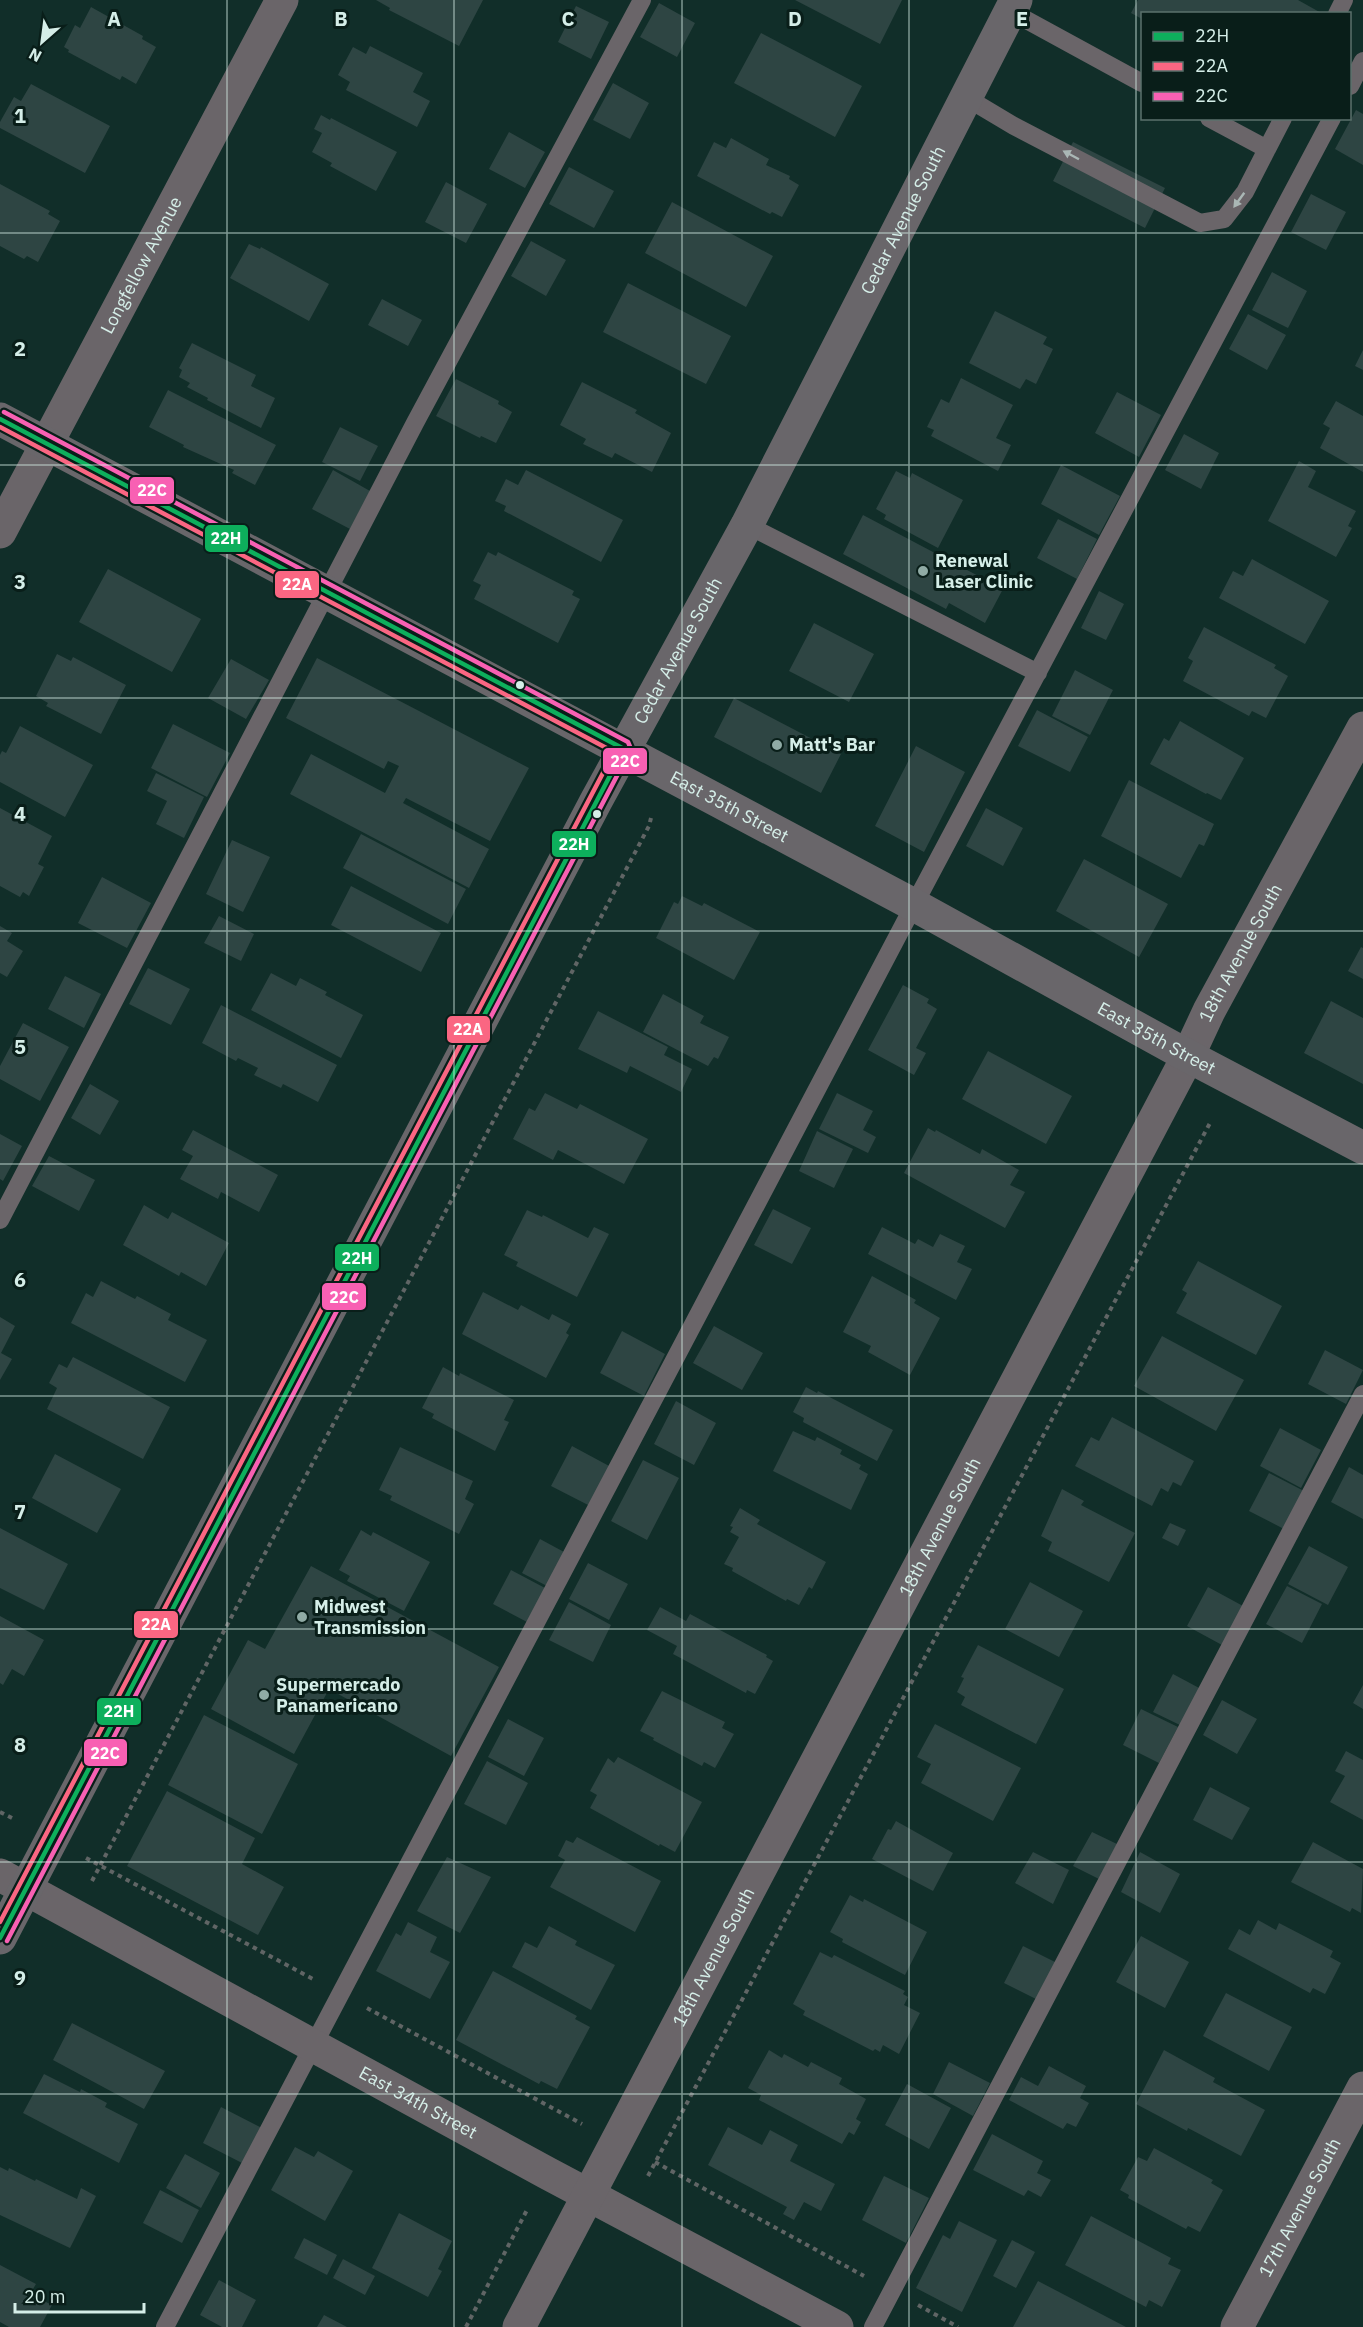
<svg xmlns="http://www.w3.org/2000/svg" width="1363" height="2327" viewBox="0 0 1363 2327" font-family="'IBM Plex Sans',sans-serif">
	<rect width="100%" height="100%" fill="#112e29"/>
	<path fill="#2e4543" d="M376,0H483L459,46L389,10L390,8Z
		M795,0H902L880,44Z
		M1138,0H1298L1323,14H1142V19L1131,13Z
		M659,3L695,23L677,57L640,37Z
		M576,6L609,22L591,59L558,42Z
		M91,7L143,36L142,39L156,47L136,84L122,76L120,80L68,52L69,50L64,47L75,25L80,28Z
		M761,33L862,86L835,137L734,83Z
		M370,46L423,73L413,92L430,101L417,127L346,90L350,82L338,75L353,47L366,54Z
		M613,83L649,103L630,139L593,120Z
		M31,84L110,126L85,173L0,128V122L14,97L21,101Z
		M1356,110L1363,114V165L1335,149Z
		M321,115L330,120L331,118L397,152L376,191L330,166L332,163L312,152L322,133L314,129Z
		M509,132L545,152L525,188L489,169Z
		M731,138L769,159L766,165L790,176L789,179L799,185L782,217L772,212L770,214L697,176L714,142L726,148Z
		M1073,142L1165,188L1145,228L1053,181Z
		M569,167L614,191L594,228L549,204Z
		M446,182L487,204L466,243L425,222Z
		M0,184L50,211L48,214L60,221L38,262L27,256L24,259L0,246Z
		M1311,194L1346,212L1326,250L1291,232Z
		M672,202L773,256L746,307L645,253Z
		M531,241L566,260L546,296L511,276Z
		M249,244L260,249L261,247L329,284L309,321L230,278Z
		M1272,272L1307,291L1288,328L1252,310Z
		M628,283L731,336L706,384L603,332Z
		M382,299L422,320L408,346L368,325Z
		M995,311L1047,337L1043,344L1053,349L1036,384L1026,379L1020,389L969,363Z
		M1248,314L1286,335L1267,370L1229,349Z
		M192,343L256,375L251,386L275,398L261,428L207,400L208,398L187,387L190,383L179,377L182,370L179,368Z
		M1363,350V370L1355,366Z
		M961,378L1013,405L996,438L1011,445L998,471L931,436L934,430L927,427L941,399L949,403Z
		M456,379L499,401L498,404L512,412L496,443L481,436L480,438L436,416Z
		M582,382L637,410L635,413L671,433L652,472L615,453L612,458L583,444L586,439L560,425Z
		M168,390L276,445L255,485L232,473L234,470L183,447L184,445L149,427Z
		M1117,392L1161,415L1139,457L1095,433Z
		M1336,401L1363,416V472L1320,448L1330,428L1323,424Z
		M340,427L378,446L360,481L322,462Z
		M1184,434L1219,453L1201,489L1165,470Z
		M1299,461L1316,471L1308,487L1356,511L1348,526L1352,528L1336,557L1268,521Z
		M1061,465L1120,496L1099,535L1041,504Z
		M333,470L370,491L350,529L312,509Z
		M526,470L623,520L601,562L504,511L506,506L495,501L506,479L518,485Z
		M896,471L910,478L912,473L963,500L938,548L884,519L886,515L876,509Z
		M863,515L1003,589L985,623L949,603L946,609L843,554Z
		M1058,519L1097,539L1077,579L1037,558Z
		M488,552L496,556L498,552L574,591L572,595L580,599L558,643L474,599L481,585L473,581Z
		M1252,559L1329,601L1305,644L1219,598L1233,571L1243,576Z
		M108,569L201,619L172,672L79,622Z
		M1099,591L1124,604L1106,640L1081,628Z
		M814,623L874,654L849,702L789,671Z
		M1204,627L1276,665L1274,668L1288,676L1266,718L1252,711L1249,716L1183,681L1193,661L1188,658Z
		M57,654L71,661L73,657L126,685L101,734L46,706L48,703L36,696Z
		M317,658L529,768L490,841L406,798L403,803L489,849L469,888L290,794L311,754L385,793L399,766L388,761L384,769L286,718Z
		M231,659L269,680L246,719L208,698Z
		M1075,670L1113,690L1090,735L1052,716Z
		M734,698L841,754L821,793L714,737Z
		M1037,710L1088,737L1070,772L1018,746Z
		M1180,721L1244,758L1221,800L1207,793L1206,794L1150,764L1164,738L1169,741Z
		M173,724L230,753L207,797L151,768Z
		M20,726L93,765L65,817L0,782V755L2,751L6,753Z
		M916,746L965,772L924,852L875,826Z
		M156,773L204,797L184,838L156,824L167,801L147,791Z
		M1129,780L1214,824L1204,846L1199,844L1181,878L1101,836Z
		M0,808L52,836L38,864L44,867L29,896L23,892L20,897L0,886Z
		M986,808L1023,828L1003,866L966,846Z
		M361,834L466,889L448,924L343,868Z
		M232,840L270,857L243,912L206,894Z
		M1084,859L1168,904L1139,957L1056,911Z
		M102,877L151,903L127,948L78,923Z
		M351,886L441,933L421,972L331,925Z
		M682,896L702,906L704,903L760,932L734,980L656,938L674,902L678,904Z
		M219,916L254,934L241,961L204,943Z
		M0,926L12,933L7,941L23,951L7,977L0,973Z
		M1361,947L1363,948V979L1348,971Z
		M148,968L190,989L171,1025L129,1004Z
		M271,973L296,986L300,978L327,992L325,995L363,1015L341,1058L251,1010Z
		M65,976L101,994L84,1028L48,1009Z
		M903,985L929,999L927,1003L937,1009L916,1048L926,1053L914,1075L868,1050Z
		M663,994L704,1016L700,1023L729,1037L718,1059L714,1057L708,1066L643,1032Z
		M1331,1001L1363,1018V1084L1304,1053Z
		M221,1005L337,1065L318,1102L283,1084L281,1088L254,1075L258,1068L238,1058L236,1061L202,1043Z
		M598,1011L668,1047L664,1055L692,1069L681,1092L630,1066L627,1073L578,1049Z
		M23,1023L69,1047L40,1101L0,1079V1066Z
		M988,1051L1072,1096L1046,1144L962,1099Z
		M90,1084L119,1101L100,1135L71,1118Z
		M545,1093L577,1109L580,1104L648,1139L624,1184L558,1150L553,1160L513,1139L529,1108L535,1111Z
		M837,1093L873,1111L863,1130L876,1137L868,1153L819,1129Z
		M928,1128L935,1132L936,1130L980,1154L982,1149L1019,1170L1010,1185L1025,1192L1005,1228L904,1173Z
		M193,1130L278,1175L259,1212L221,1192L218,1199L180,1179L193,1156L182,1150Z
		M817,1131L853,1149L834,1188L799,1171Z
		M0,1134L22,1146L3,1181L0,1179Z
		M49,1156L95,1180L79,1211L32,1186Z
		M144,1205L168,1219L172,1212L229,1243L206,1286L181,1272L179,1276L123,1245Z
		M773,1209L811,1228L792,1264L754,1245Z
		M527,1210L542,1217L543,1215L588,1238L594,1227L609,1234L577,1297L516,1266L518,1262L504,1255Z
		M882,1227L915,1244L918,1239L933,1247L940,1234L965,1246L957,1262L972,1269L956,1300L868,1254Z
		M1198,1261L1282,1306L1256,1355L1176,1313L1187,1293L1182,1290Z
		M872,1276L916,1300L914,1303L940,1318L910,1375L868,1352L871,1346L843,1332Z
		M101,1281L135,1299L137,1296L171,1314L168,1320L207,1340L185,1382L71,1323L86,1293L93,1297Z
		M483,1292L518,1310L521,1305L549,1320L552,1314L571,1324L566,1333L569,1335L546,1378L462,1334Z
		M0,1317L15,1326L1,1353L12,1359L0,1380Z
		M714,1326L763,1353L742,1390L693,1363Z
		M622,1331L665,1354L644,1396L600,1373Z
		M1162,1336L1244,1380L1216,1431L1134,1386Z
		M1325,1350L1363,1370L1346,1404L1308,1384Z
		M73,1357L170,1407L143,1459L47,1409L57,1388L49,1383L59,1364L67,1368Z
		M443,1367L459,1376L460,1373L514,1400L504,1420L509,1422L495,1451L432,1418L434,1414L422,1408Z
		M806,1387L817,1393L818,1391L893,1430L877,1461L803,1422L804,1418L793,1412Z
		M676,1401L716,1423L694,1465L654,1444Z
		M1112,1417L1194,1461L1181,1486L1173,1482L1168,1492L1161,1488L1152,1506L1075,1466L1091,1437L1099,1441Z
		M1280,1428L1321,1450L1301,1488L1260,1466Z
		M793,1431L815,1441L817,1437L842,1450L840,1454L861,1465L859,1469L868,1474L851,1510L773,1471Z
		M572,1446L611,1467L590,1506L551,1486Z
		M400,1447L473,1481L465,1499L474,1504L459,1534L390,1500L392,1496L379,1490Z
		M55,1454L121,1489L97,1533L32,1498Z
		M643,1460L679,1478L647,1540L611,1521Z
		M1349,1467L1363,1475V1519L1331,1502Z
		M1269,1473L1304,1491L1284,1529L1249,1511Z
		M1062,1489L1084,1501L1081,1505L1135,1533L1109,1582L1048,1551L1052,1542L1041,1536Z
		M740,1508L760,1520L757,1524L826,1562L812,1589L809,1587L799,1605L787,1599L786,1601L732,1571L733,1568L724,1564L739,1537L730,1532L733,1527L730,1526Z
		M1170,1523L1186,1530L1178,1546L1162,1538Z
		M0,1528L68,1564L44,1610L0,1588Z
		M361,1530L371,1536L373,1532L430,1562L404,1611L347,1581L350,1576L339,1570Z
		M540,1539L564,1552L547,1586L522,1573Z
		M1309,1546L1348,1567L1328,1605L1288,1584Z
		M588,1563L628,1584L609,1620L569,1599Z
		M311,1566L499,1667L451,1756L329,1689L294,1754L211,1709L248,1640L265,1649Z
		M511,1570L545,1588L527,1622L493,1604Z
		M1030,1582L1083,1611L1059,1657L1005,1629Z
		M1287,1586L1322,1604L1302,1643L1266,1624Z
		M1208,1587L1243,1606L1222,1645L1187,1626Z
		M569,1602L611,1625L593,1662L549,1640Z
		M660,1607L686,1621L690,1614L767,1655L766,1657L773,1661L755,1694L747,1690L746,1693L673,1654L677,1646L647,1630Z
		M0,1616L44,1640L24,1676L12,1669L3,1685L0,1683Z
		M978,1645L1064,1689L1036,1744L961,1705L965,1697L957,1692L964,1678L961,1677Z
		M1173,1674L1201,1689L1182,1726L1153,1712Z
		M1363,1685V1709L1353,1703Z
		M662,1691L725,1722L722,1728L734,1734L715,1768L704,1762L702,1766L653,1740L654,1738L640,1731Z
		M1222,1700L1257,1719L1237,1754L1203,1735Z
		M1141,1709L1178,1727L1159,1763L1123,1745Z
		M204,1715L298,1764L262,1834L168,1785Z
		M508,1719L544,1738L524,1776L488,1757Z
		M935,1724L1021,1768L993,1821L921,1783L931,1764L917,1757Z
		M1346,1751L1363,1760V1820L1330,1802L1345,1776L1335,1771Z
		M618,1757L702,1802L675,1852L660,1844L659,1846L590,1808L597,1795L590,1791L608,1758L614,1763Z
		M487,1761L528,1783L506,1825L464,1804Z
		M1210,1787L1250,1808L1232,1840L1193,1820Z
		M167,1791L255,1838L242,1864L284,1887L258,1935L127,1866Z
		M896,1821L953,1853L933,1891L872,1859L888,1829L891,1830Z
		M1092,1832L1117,1844L1099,1879L1073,1866Z
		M577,1837L661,1881L635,1932L550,1887L565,1860L558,1856L566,1840L573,1843Z
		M1313,1842L1363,1869L1361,1913L1352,1908L1350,1912L1291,1882Z
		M1033,1852L1069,1870L1053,1904L1015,1883Z
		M1140,1852L1180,1874L1160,1913L1121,1892Z
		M447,1857L491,1877L460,1933L417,1911Z
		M850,1895L863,1902L864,1899L927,1932L905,1975L842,1942L843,1939L830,1932Z
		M1258,1920L1276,1930L1279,1923L1333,1951L1330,1957L1341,1963L1325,1994L1313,1988L1310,1993L1228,1949L1239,1929L1250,1935Z
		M408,1922L437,1937L430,1952L450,1962L430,1999L376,1971L396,1933L401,1936Z
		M549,1926L577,1941L575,1945L615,1965L591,2010L512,1967L525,1942L537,1948Z
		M1141,1936L1189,1962L1165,2008L1116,1982Z
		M1023,1946L1057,1963L1038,2000L1004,1983Z
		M820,1952L832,1958L834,1955L905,1991L903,1994L908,1997L904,2005L920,2013L899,2054L883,2045L880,2052L875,2049L873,2051L803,2015L805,2011L793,2004Z
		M493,1971L577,2016L575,2019L590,2027L557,2089L541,2081L539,2084L456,2040Z
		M1226,1993L1292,2027L1269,2071L1203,2036Z
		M72,2023L165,2071L144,2109L53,2060Z
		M769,2050L782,2058L784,2054L808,2067L811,2062L842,2078L839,2084L866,2099L856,2119L861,2122L854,2135L849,2132L842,2144L759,2100L761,2095L748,2088Z
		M1164,2050L1215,2078L1213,2082L1265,2110L1241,2156L1188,2128L1187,2131L1136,2104Z
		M949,2062L990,2083L973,2116L933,2094Z
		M1049,2066L1086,2086L1080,2098L1089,2103L1076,2127L1067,2123L1063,2129L1009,2100L1021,2077L1038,2086Z
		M44,2074L80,2092L81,2089L107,2103L105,2107L138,2124L119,2163L23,2113Z
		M907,2084L951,2108L929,2149L885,2125Z
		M221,2107L262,2128L244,2164L203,2143Z
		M728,2127L762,2145L770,2130L798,2145L790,2161L835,2184L821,2211L804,2202L794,2220L783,2214L787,2207L708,2165Z
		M992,2134L1043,2161L1037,2173L1051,2180L1041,2197L1028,2190L1024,2196L973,2170Z
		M295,2147L314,2157L318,2151L353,2171L325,2221L271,2190Z
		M1154,2148L1213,2180L1211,2183L1223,2190L1200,2232L1188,2226L1186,2229L1128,2198L1129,2195L1120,2190L1138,2157L1147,2161Z
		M185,2154L220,2173L201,2208L166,2188Z
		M0,2167L8,2171L9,2168L35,2181L36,2179L77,2199L81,2188L96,2196L70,2248L0,2215Z
		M884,2176L929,2198L906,2243L862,2220Z
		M160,2190L199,2210L182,2243L143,2223Z
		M399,2213L452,2241L438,2269L442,2271L428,2297L372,2268Z
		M1091,2216L1171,2258L1168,2264L1181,2270L1162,2307L1149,2300L1146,2307L1065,2265Z
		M959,2221L997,2240L962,2312L916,2288L943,2235L950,2239Z
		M304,2238L337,2255L327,2275L294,2258Z
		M1012,2240L1035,2252L1016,2288L993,2276Z
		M343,2259L375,2276L365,2295L333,2278Z
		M0,2265L36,2284L30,2294L52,2305L40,2327H9L0,2322Z
		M219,2280L256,2300L242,2327H222L200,2315Z
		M1038,2281L1126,2327H1013Z
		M324,2315L347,2327H317Z"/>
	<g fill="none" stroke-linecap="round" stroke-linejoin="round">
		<path stroke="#606565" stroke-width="4" stroke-dasharray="4.5 4.5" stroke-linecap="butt" d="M0,1812L12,1818
			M86,1858L313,1979
			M92,1881L649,826L651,818
			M367,2008L582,2124
			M655,2162L864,2276
			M648,2176L1210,1123
			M918,2305L958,2327
			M466,2327L528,2208"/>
		<path stroke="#6a6569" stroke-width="18" d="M1010,11L1142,83
			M1337,14L1344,0
			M1350,86L1363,61
			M967,98L1014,126L1200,223L1224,219L1245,192L1267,149
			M1209,118L1267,149L1283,118
			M747,525L1038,673
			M0,1220L415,423L642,0
			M165,2327L914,905L1332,118
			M873,2327L1363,1394"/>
		<g stroke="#6a6569" stroke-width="33">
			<path id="s1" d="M0,532L282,0"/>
			<path id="s2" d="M0,1875L547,2173L837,2327"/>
			<path id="s3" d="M519,2327L1188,1056L1209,1011L1363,728"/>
			<path id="s4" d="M1237,2327L1363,2088"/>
		</g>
		<g stroke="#69666a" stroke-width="33">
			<path id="s5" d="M0,419L914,905L1188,1056L1363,1148"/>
			<path id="s6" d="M0,1938L596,801L747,525L1016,0"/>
		</g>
		<defs>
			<path id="bus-1" d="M0,419L624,749L0,1938"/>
			<path id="bus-2" d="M0,427L614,752L0,1922"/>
			<path id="bus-3" d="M4,412L628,742L631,749L7,1941"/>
		</defs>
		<use href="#bus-1" stroke="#091e19" stroke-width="9"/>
		<use href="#bus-2" stroke="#091e19" stroke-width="9"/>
		<use href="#bus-3" stroke="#091e19" stroke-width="9"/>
		<use href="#bus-1" stroke="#0daf5c" stroke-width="4.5"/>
		<use href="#bus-2" stroke="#fa6682" stroke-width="4.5"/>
		<use href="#bus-3" stroke="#f860b3" stroke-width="4.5"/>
	</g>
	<defs><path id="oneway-solid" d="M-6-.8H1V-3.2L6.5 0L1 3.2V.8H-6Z" transform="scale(1.5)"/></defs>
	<g fill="#aab7b5">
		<use href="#oneway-solid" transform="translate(1071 155) rotate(-152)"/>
		<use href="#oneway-solid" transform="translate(1239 200) rotate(126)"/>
	</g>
	<path fill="none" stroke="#d5eee8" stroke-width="1.5" stroke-opacity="0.55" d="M227,0V2327M454,0V2327M682,0V2327M909,0V2327M1136,0V2327M0,233H1363M0,465H1363M0,698H1363M0,931H1363M0,1164H1363M0,1396H1363M0,1629H1363M0,1862H1363M0,2094H1363"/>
	<g fill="#90aba5" stroke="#091e19" stroke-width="2">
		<circle cx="923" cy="571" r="6"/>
		<circle cx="777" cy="745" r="6"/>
		<circle cx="302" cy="1617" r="6"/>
		<circle cx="264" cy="1695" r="6"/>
	</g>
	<g fill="#d5eee8" stroke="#091e19" stroke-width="2">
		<circle cx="520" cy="685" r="5"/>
		<circle cx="597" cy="814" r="5"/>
	</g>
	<g text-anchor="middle" stroke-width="6" stroke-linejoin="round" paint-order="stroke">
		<g font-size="18" fill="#d5eee8" stroke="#091e19">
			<text dy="6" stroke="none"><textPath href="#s6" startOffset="1941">Cedar Avenue South</textPath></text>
			<text dy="6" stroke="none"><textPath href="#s1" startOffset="302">Longfellow Avenue</textPath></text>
			<text dy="6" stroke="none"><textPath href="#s6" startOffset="1455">Cedar Avenue South</textPath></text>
			<text dy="6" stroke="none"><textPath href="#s5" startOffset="826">East 35th Street</textPath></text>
			<text dy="6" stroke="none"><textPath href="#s3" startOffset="1552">18th Avenue South</textPath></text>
			<text dy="6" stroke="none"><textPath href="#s5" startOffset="1312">East 35th Street</textPath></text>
			<text dy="6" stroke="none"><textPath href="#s3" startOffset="904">18th Avenue South</textPath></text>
			<text dy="6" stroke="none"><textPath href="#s3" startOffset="418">18th Avenue South</textPath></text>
			<text dy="6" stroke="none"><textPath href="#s2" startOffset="476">East 34th Street</textPath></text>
			<text dy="6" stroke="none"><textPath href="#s4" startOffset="135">17th Avenue South</textPath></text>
		</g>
		<g font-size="18" font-weight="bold" fill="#d5eee8" stroke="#091e19" text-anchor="start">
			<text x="935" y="567">Renewal<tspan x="935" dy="21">Laser Clinic</tspan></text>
			<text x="789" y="751">Matt's Bar</text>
			<text x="314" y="1613">Midwest<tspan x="314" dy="21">Transmission</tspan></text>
			<text x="276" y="1691">Supermercado<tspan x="276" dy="21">Panamericano</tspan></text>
		</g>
	</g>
	<g font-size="20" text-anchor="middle" font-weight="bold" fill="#d5eee8" stroke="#091e19" stroke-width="6" stroke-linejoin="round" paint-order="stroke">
		<text x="114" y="26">A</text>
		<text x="341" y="26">B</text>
		<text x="568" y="26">C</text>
		<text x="795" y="26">D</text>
		<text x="1022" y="26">E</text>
		<text x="20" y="123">1</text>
		<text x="20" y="356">2</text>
		<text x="20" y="589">3</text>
		<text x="20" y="821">4</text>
		<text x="20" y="1054">5</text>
		<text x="20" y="1287">6</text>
		<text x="20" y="1519">7</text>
		<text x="20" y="1752">8</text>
		<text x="20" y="1985">9</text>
	</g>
	<g stroke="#091e19" stroke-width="2">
		<rect x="129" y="476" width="46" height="29" rx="6" fill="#f860b3"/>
		<rect x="204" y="524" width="45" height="29" rx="6" fill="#0daf5c"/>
		<rect x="274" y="570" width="46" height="29" rx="6" fill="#fa6682"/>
		<rect x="602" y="747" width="46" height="28" rx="6" fill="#f860b3"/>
		<rect x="551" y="830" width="46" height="28" rx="6" fill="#0daf5c"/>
		<rect x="446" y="1015" width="45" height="29" rx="6" fill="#fa6682"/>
		<rect x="334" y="1243" width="46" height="29" rx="6" fill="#0daf5c"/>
		<rect x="321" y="1282" width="46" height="29" rx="6" fill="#f860b3"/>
		<rect x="133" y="1610" width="46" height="29" rx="6" fill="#fa6682"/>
		<rect x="96" y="1697" width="46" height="29" rx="6" fill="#0daf5c"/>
		<rect x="83" y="1738" width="45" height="29" rx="6" fill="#f860b3"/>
	</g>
	<g font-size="16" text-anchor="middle" font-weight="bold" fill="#fff">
		<text x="152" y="496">22C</text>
		<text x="226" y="544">22H</text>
		<text x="297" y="590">22A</text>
		<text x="625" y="767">22C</text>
		<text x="574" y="850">22H</text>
		<text x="468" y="1035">22A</text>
		<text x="357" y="1264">22H</text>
		<text x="344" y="1303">22C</text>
		<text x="156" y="1630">22A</text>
		<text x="119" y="1717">22H</text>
		<text x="105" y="1759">22C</text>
	</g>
	<rect x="1141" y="12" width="210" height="108" fill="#091e19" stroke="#5b716c" stroke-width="1.5"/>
	<rect x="1153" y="32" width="30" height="9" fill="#0daf5c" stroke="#5b716c" stroke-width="1.5"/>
	<text x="1195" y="42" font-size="18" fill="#d5eee8">22H</text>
	<rect x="1153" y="62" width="30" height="9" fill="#fa6682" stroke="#5b716c" stroke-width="1.5"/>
	<text x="1195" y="72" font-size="18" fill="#d5eee8">22A</text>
	<rect x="1153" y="92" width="30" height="9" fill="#f860b3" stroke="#5b716c" stroke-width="1.5"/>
	<text x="1195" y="102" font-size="18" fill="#d5eee8">22C</text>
	<g transform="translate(42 42) rotate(208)" stroke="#091e19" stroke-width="4.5" paint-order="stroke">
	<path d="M0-4.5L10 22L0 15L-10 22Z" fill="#d5eee8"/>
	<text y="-9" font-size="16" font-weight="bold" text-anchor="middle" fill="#d5eee8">N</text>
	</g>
	<path d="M15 2303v9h129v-9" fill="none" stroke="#d5eee8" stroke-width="3"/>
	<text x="24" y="2303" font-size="18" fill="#d5eee8" stroke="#091e19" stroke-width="4.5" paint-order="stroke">20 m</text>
</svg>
